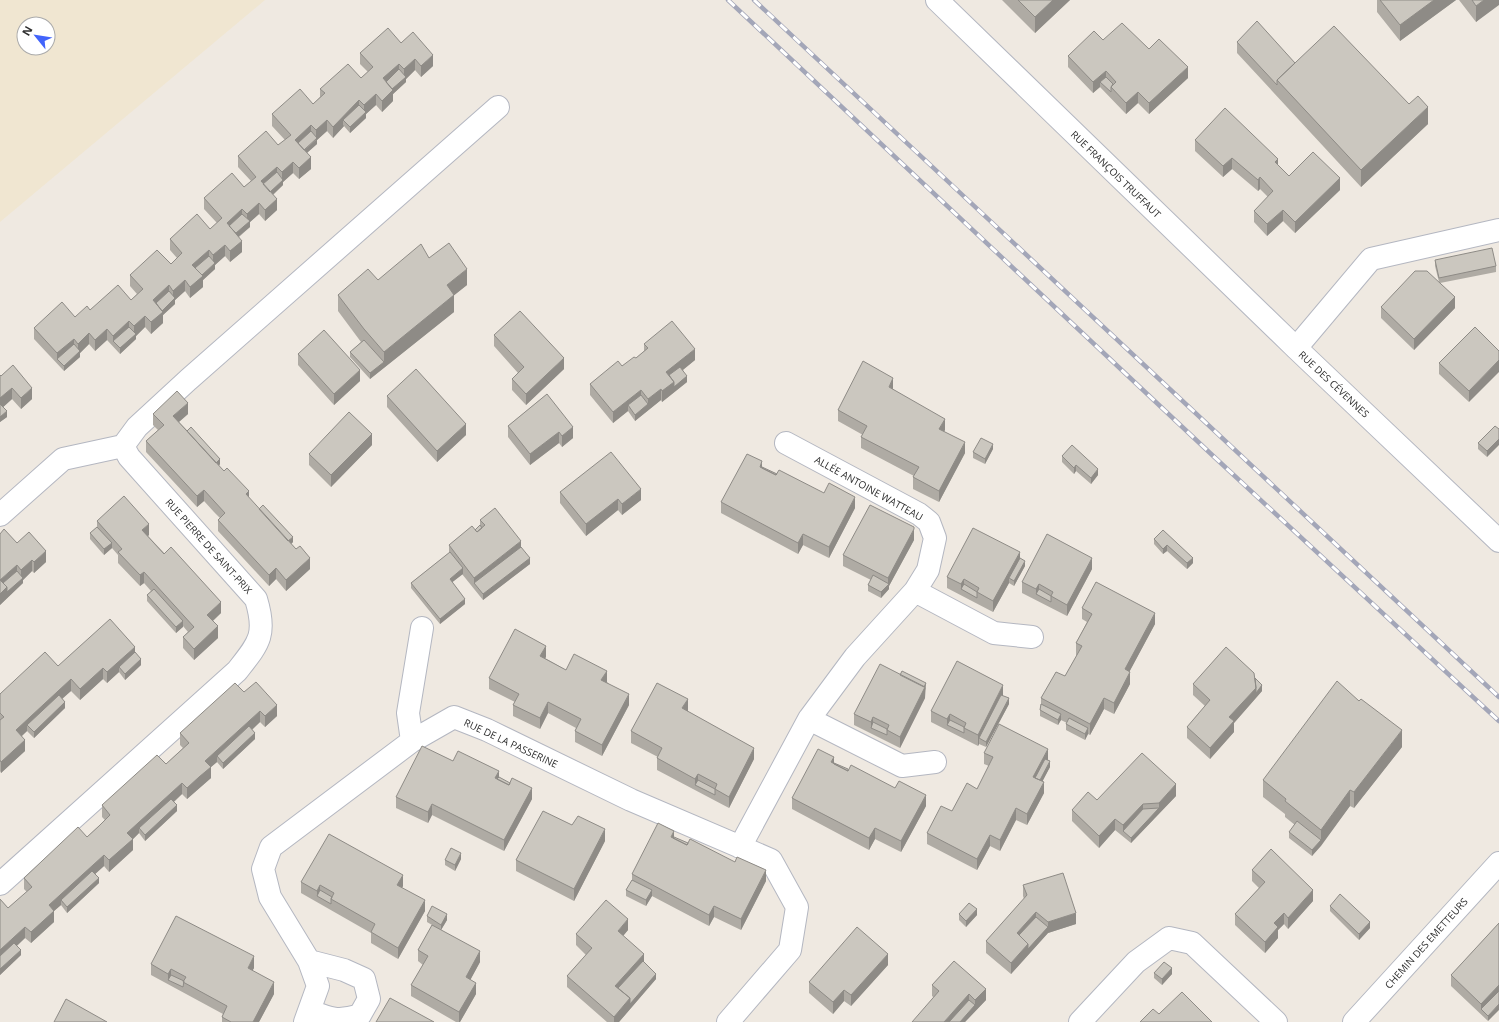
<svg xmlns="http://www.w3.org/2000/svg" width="1499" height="1022" viewBox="0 0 1499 1022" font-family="'Open Sans',sans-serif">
	<rect width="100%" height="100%" fill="#efe9e1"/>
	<path fill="#f0e6d1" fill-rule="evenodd" d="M0,0H265L0,222ZM24,24H48V48H24Z"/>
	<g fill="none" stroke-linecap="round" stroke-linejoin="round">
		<defs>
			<path id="minor" d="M937,0L1296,348L1499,541
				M1296,348L1371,259L1499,230
				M123,446L137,427L188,380L498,107
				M0,515L63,459L123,446L129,457L256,599C267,635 259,643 237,671L0,884
				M915,591L994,633L1032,637
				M809,719L902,766L935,762
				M412,741L408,713L422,628
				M740,847L809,719L855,657L915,591L928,570L935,538L929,522L919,514L786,443
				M309,961L344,970L364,979L369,999L360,1015C339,1022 330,1019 310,1011
				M305,1022L318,986L309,961L270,897L263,869L271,847L412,741L454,717L487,730L631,800L771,860L797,907L790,950L728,1022
				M1080,1022L1136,962L1169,938L1192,943L1276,1022
				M1354,1022L1499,863"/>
		</defs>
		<use href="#minor" stroke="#b4b7c1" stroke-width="24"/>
		<use href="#minor" stroke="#fff" stroke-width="22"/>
		<defs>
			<path id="rail" d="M728,0L1210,453L1499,721
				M754,0L1499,697"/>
		</defs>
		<use href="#rail" stroke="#a3a6b8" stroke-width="4.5"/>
		<use href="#rail" stroke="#fff" stroke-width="3" stroke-dasharray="9" stroke-linecap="butt"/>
	</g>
	<path fill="#afaba4" d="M1002,0H1070L1035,33Z
		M1377,0H1456L1400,41L1377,12Z
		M1459,0H1499L1476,22Z
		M1103,40L1149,49L1188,78L1149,114L1138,103L1126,114L1100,87L1093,93L1068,67V56Z
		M1237,42L1295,63L1428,124L1361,187L1237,53Z
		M401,43L433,66L421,77L415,70L406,79V82L393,94V101L382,112L376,105L366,114V118L350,133L344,126L333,138L327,131L317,140V144L307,153L311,169L299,179L293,173L283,182V185L273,195L277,210L265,221L259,214L250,222V227L239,237L242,252L230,262L225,256L215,265V269L203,280V287L190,298L185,291L175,300V304L163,315V323L151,334L145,327L136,336V339L120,354L107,340L95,351L89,344L80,353V357L64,371L34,339V328L75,317L90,310L131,300L137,294L130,286V275L171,264L177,258L170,250V239L210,229L217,223L204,209V198L244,187L251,181L238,167V156L278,145L285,140L272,126V114L313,104L320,97V89L361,78L368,72L360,64V53Z
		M1195,140L1278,165L1289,176L1340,190L1295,233L1283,221L1267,236L1254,222V211L1268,197L1260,189L1258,191L1232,169L1223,177L1195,151Z
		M429,258L467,285L454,295V312L370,379L350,357V352L361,342L338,311V295L378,280Z
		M1435,260L1496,266V272L1440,283L1455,308L1414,350L1381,318V307L1439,282L1435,266Z
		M1475,327L1469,402L1439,374V363Z
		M494,335L564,369L526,405L512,390V379L518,373L494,346Z
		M644,344L695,360L683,370L687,382L662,402L661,400L635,421L628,411L613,423L590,395V384L636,358L644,351Z
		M298,354L360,381L334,405L298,365Z
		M0,375L32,399L21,409L12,399L3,407L7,417L0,422Z
		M893,389L945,430L944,431L965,453L939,502L913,489V477L914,476L861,448V437L863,435L838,421V410Z
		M547,394L573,438L562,447L559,443L530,465L508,437V426Z
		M387,396L466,435L437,462L387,407Z
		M153,414H188L179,422L220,464L219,466L259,509L293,542L291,544L310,569L286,591L276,579L269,586L218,531V520L220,518L214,512L204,501L197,507L146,452V441L158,430L153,425Z
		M1495,426L1487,457L1478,449V443Z
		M372,445L331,487L309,465V454Z
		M993,449L985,464L973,458V452Z
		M1062,456L1098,475L1091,484L1076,471L1074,474L1062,462Z
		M762,467L777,474L855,508L829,558L803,545L798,554L721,513V502Z
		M560,492L641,500L622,515L618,510L586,536L560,503Z
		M480,520L521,547L530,564L483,600L462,574L452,582L465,604L440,624L411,588V583L449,553V545L475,530L480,525Z
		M97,521L149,535L148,536L221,613L213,621L218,638L194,660L183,648V637L188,632L183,626L176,633L147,601V595L151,591L144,583L140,586L118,563V555L112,548L104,555L90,539V533L97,527Z
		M1163,530L1193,563L1187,569L1167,551L1163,554L1154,544V539Z
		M914,540L889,586V589L881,598L868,591V585L871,580L843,566V555Z
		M17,543L46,562L34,573L32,571L23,580V583L0,605Z
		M1020,558L1025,566L1014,586L1009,583L993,612L947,588V577Z
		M1092,569L1067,616L1022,593V582Z
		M1082,608L1155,624L1129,672L1130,684L1114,714L1104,709L1090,735L1088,734L1085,740L1066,730V724L1067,723L1061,720L1058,725L1040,716V710L1041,704V698L1065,676L1077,655H1076V643L1087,622L1082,619Z
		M135,652L141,665L125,680L119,672L107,683L103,679L80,700L71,691L62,698L65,708L34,738L27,731L22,736L25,751L1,773L0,771V694L58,666Z
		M546,657L545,658L566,670L607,682L629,705L602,756L575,742V731L576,728L548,713L540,729L513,716V705L515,702L489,689V678Z
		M1255,678L1262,691L1234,723V732L1210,759L1187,738V727L1205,706L1193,695V684Z
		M926,688L925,690V698L900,748L854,725V714Z
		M244,692L277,716L265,727L260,722L252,730L255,739L223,769L217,762L211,767V778L187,799L182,794L174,802L177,811L145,841L139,833L133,839V850L109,872L104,866L95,874L99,883L67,913L61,905L54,911V922L31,943L25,938L17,946L21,955L0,975V899L8,908L27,892L24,889V878L87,837L105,820L102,817V805L166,764L183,748L180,745V733Z
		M1003,696L1009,704L986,747L979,744L978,746L931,722V711Z
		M687,711L754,759L729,808L657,770V758L658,757L631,743V731L688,711Z
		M1402,747L1354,808L1350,806L1312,856L1289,838V832L1295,825L1285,817V814L1263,797V780Z
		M984,753L1048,760L1050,767L1042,781L1044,793L1027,825L1016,820L1000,851L990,846L977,870L927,844V833L977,789L989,766L984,764Z
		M453,761L499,777L532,799L504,851L432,815L428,823L396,808V797Z
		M834,763L926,806L901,852L875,839L869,850L792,809V798Z
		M1176,796L1131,843L1115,830L1099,848L1072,821V810L1097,800Z
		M674,837L766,881L741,930L714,917L709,926L652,896L646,906L626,896V890L632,880V874Z
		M605,841L574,901L516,871V860Z
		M461,859L455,871L445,865V860Z
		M1252,870L1313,901L1288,929L1284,924L1278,930V938L1265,953L1235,925V914L1259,888L1252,881Z
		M301,882L403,886L402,888L425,911L398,959L371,943V933L301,893Z
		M1023,885L1076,924L1048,933L1011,974L986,953V941L1024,899L1023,896Z
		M1330,906L1370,928L1359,940L1330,911Z
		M959,914L977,915L966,927L959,920Z
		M427,916L447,920L441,930L480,962L470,980L476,994L460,1022H456L411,996V985L423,965L418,961V950L432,925L427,922Z
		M1499,923L1488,1021L1451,986V975Z
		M628,930L623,936L644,962L656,979L619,1022H607L567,987V976L586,955L576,945V934Z
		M954,961L986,1000L965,1022L932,996V985Z
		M151,964L254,968L252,971L274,994L259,1022H222V1017L223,1014L151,975Z
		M888,965L851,1006L844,1001L833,1014L809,993V982Z
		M1154,973L1172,974L1162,985L1154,978Z"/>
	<path fill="#8e8b86" d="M1053,0H1070L1035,33V17Z
		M1434,0H1456L1400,41V25Z
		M1484,0H1499V5L1476,22V6Z
		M433,55V66L421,77V66Z
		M415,59V70L406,79V82L393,94V101L382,112V101L390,91L404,78V69Z
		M399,64V75L386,87L383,78Z
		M1188,67V78L1149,114V103Z
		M1106,71V82H1100V87L1093,93V82Z
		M1138,92V103L1126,114V103Z
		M376,94V105L366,114V118L350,133V127L364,114V105Z
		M359,100V111L343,120V125L344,126L333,138V127Z
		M1428,107V124L1361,187V170Z
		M327,120V131L317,140V144L301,158V153L316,140V130Z
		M311,125V136L298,149L295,140Z
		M311,157V169L299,179V168Z
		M1232,158V169L1223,177V166Z
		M1278,159V170L1275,162Z
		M293,162V173L283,182V185L267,200V194L282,181V172Z
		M277,167V178L261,187V181Z
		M1260,177V189L1258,191V180Z
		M1340,178V190L1295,233V222Z
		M277,199V210L265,221V210Z
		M259,203V214L250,222V227L233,241V236L247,223V214Z
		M242,209V220L227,228V223Z
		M1283,210V221L1267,236V224Z
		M242,241V252L230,262V251Z
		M225,245V256L215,265V269L203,280V287L190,298V287L199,278L213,265V255Z
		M209,250V261L192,270V265Z
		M467,269V285L447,301V285Z
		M185,280V291L175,300V304L163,315V323L151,334V322L159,313L173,300V291Z
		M169,285V297L156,309L153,300Z
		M454,295V312L370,379V373L384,362V352Z
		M1455,297V308L1414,350V339Z
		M145,316V327L136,336V339L120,354V348L134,335V326Z
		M129,321V332L113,341V347V336Z
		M107,329V340L95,351V340Z
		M89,333V344L80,353V357L64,371V366L78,353V344Z
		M74,339V350L57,359V353Z
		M695,349V360L669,381L666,372Z
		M564,358V369L526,405V394Z
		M1499,360V372L1469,402V391Z
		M360,370V381L334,405V394Z
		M687,376V382L662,402V391L674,382Z
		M893,378V389L889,398V387Z
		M12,388V399L0,410V398Z
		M32,388V399L21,409V398Z
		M661,389V400L635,421V415L648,404V399Z
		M641,390V401L628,405V411L613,423V412Z
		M188,403V414L173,427V416Z
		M7,411V417L0,422V417Z
		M945,419V430L939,440V429Z
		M466,424V435L437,462V451Z
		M573,427V438L562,447V436Z
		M559,432V443L530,465V454Z
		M372,434V445L331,487V475Z
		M1499,439V445L1487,457V451Z
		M965,442V453L939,502V491Z
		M993,444V449L985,464V459Z
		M220,459V464L214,471V465Z
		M762,461V473L760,467Z
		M1076,465V471L1074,474V468Z
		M1098,469V475L1091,484V478Z
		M641,489V500L622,515V504Z
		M204,490V501L197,507V496Z
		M249,491V502L246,494Z
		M855,497V508L829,558V547Z
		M618,499V510L586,536V524Z
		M149,524V535L142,541V530Z
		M914,529V540L889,586V589L881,598V592L888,585V578Z
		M803,534V545L798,554V543Z
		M293,537V542L286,549V543Z
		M521,541V552L474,583V578Z
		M112,543V548L104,555V549Z
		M1167,545V551L1163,554V549Z
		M46,551V562L34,573V562Z
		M1020,552V563L1009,578V583L993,612V601Z
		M310,558V569L286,591V580Z
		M530,558V564L483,600V594Z
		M1092,558V569L1067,616V605Z
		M1193,558V563L1187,569V563Z
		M32,560V571L23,580V583L0,605V594L7,587L21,580V570Z
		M1025,561V566L1014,586V581Z
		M17,565V576L3,588L0,580Z
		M276,568V579L269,586V575Z
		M463,568V574L450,584V579Z
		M144,572V583L140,586V575Z
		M964,579V590L961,589V595V584Z
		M1039,584V595L1036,594V600V589Z
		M465,599V604L440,624V619Z
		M221,602V613L207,626V615Z
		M1155,613V624L1125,680V669Z
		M183,621V627L176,633V627Z
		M218,626V638L194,660V649Z
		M546,646V657L540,667V656Z
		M135,647V658L119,667V672L107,683V672Z
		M141,659V665L125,680V674Z
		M103,668V679L80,700V689Z
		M607,671V682L601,691V680Z
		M1130,672V684L1114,714V703Z
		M71,679V691L30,728L27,725V731L16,741V730Z
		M926,683L925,698L900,748V737L921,691Z
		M1003,685V696L979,738V744L978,746V735Z
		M1262,685V691L1234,723V732L1210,759V748L1229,717L1256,688Z
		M629,694V705L602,756V745Z
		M1009,698V704L986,747V742Z
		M1104,698V709L1090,735V724Z
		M688,699V711L682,720V708Z
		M65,702V708L34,738V732Z
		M548,702V713L540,729V718Z
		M277,705V716L265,727V716Z
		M260,711V722L220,759L217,756V762L211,767V778L187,799V788L205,761Z
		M950,714V726L947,725V719Z
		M1061,714V720L1058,725V720Z
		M873,717V728H871V722Z
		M1088,728V734L1085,740V734Z
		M1402,730V747L1354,808V792Z
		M255,733V739L223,769V763Z
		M25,740V751L1,773V762Z
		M754,748V759L729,808V797Z
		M1048,749V760L1035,783L1033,777Z
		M834,757V768L831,762Z
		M1050,761V767L1038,790V784Z
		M499,771V782L495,778Z
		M698,774V785H695V779Z
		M1044,782V793L1027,825V814Z
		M182,783V794L142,831L139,828V833L133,839V850L109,872V860L127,833Z
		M1176,784V796L1131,843V838L1159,808V803Z
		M532,788V799L504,851V840Z
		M1350,790V806L1321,846V830Z
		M926,795V806L901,852V841Z
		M432,804V815L428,823V812Z
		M1143,804V815L1123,831V825Z
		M177,805V811L145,841V835Z
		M1016,808V820L1000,851V840Z
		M1115,819V830L1099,848V836Z
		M875,828V839L869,850V838Z
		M605,829V841L574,901V889Z
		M674,831V843L671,837Z
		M990,835V846L977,870V859Z
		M1321,840V846L1312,856V850Z
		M461,853V859L455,871V865Z
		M104,855V866L63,903L61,900V905L54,911V922L31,943V932L49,905Z
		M766,870V881L741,930V919Z
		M403,875V886L397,896V885Z
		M99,878V883L67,913V907Z
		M320,885V896H317V891Z
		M652,890V896L646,906V900Z
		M1313,890V901L1288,929V918Z
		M425,900V911L398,959V948Z
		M714,906V917L709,926V915Z
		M977,909V915L966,927V921Z
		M1036,912V923L1019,941L1017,933Z
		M1076,913V924L1048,933L1011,974V963L1028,944L1048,927V922Z
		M1284,913V924L1278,930V938L1265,953V942L1274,923Z
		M447,914V920L441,930V925Z
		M628,919V930L618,942V931Z
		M1370,922V928L1359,940V934Z
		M25,927V938L0,961V950Z
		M21,950V955L0,975V969Z
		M480,951V962L466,988V977Z
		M644,954V965L615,991V986Z
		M888,954V965L851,1006V995Z
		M254,956V968L248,979V968Z
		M1172,968V974L1162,985V979Z
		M171,969V980H168V974Z
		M656,974V979L619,1022H614V1017L630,998Z
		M274,982V994L259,1022H253Z
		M476,983V994L460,1022H459V1012Z
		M1499,985V996L1481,1009V1004Z
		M986,989V1000L965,1022H960L975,1005V1000Z
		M844,990V1001L833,1014V1002Z
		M969,994V1005L954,1022H944Z
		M1499,1004V1010L1488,1021V1016Z"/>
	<path fill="#cbc7bf" stroke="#8e8b86" d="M1018,0H1053L1035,17Z
		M1380,0H1434L1400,25Z
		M1472,0H1484L1476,6Z
		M1257,21L1295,63L1277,80V85L1237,42Z
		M1122,23L1149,49L1159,39L1188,67L1149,103L1138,92L1126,103L1111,87L1116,82L1106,71L1093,82L1068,56L1094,31L1103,40Z
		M1334,26L1409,104L1418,96L1428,107L1361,170L1277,80Z
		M388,28L401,43L413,32L433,55L421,66L415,59L404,69L399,64L383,78L393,90L382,101L376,94L364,105L359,100L333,127L327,120L316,130L311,125L295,140L311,157L299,168L293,162L282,172L277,167L261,181L277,199L265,210L259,203L247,214L242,209L227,223L242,241L230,251L225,245L213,255L209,250L192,265L203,276L190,287L185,280L173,291L169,285L153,300L163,312L151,322L145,316L134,326L129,321L113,336L107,329L95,340L89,333L78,344L74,339L57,353L34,328L62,302L75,317L87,306L90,310L118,285L131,300L143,289L130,275L157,250L171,264L182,253L170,239L197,214L210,229L222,218L204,198L232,173L244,187L256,177L238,156L266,131L278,145L291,135L272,114L300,89L313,104L325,93L320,89L348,64L361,78L373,67L360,53Z
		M399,69L406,77L392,89L386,82Z
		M1106,77L1113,84L1111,87V92L1100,82Z
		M359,105L366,112L350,127L343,120Z
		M1225,108L1278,159L1275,162L1289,176L1313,152L1340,178L1295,222L1283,210L1267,224L1254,211L1273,191L1260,177L1258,180L1232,158L1223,166L1195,140Z
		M311,131L317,138L304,150L298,143Z
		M277,172L283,180L270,192L263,184Z
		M242,214L250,221L236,233L229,226Z
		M449,243L467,269L447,285L454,295L384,352L364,329L338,295L368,269L378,280L421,244L429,258Z
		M1492,248L1496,266L1439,278L1435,260Z
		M209,256L215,263L202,275L195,268Z
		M1415,271H1427L1455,297L1414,339L1381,307Z
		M169,291L175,298L162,311L156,303Z
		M520,311L564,358L526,394L512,379L524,367L494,335Z
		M672,321L695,349L666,372L674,382L662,391L661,389L648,399L641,390L613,412L590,384L618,361L622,366L634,357L636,358L648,348L644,344Z
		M129,327L136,334L120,348L113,341Z
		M1475,327L1499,351V360L1469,391L1439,363Z
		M324,330L360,370L334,394L298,354Z
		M364,340L384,362L370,373L350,352Z
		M74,344L80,351L64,366L57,359Z
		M863,361L893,378L889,387L945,419L939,429L965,442L939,491L913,477L919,467L861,437L867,426L838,410Z
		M13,365L32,388L21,398L12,388L0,398V375L1,376Z
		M680,367L687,376L674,387V382L669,375Z
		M416,369L466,424L437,451L387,396Z
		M177,391L188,403L173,416L224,471L227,468L249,491L246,494L296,549L300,546L310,558L286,580L276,568L269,575L218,520L225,513L214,501L204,490L197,496L146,441L164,425L153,414Z
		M547,394L573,427L562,436L559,432L530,454L508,426Z
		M641,395L648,404L635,415L628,405Z
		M0,404L7,411L0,417Z
		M349,412L372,434L331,475L309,454Z
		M1495,426L1499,429V439L1487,451L1478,443Z
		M191,427L220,459L216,463L187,431Z
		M981,438L993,444L985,459L973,452Z
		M1072,445L1098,469L1091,478L1076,465L1074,468L1062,456Z
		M611,452L641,489L622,504L618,499L586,524L560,492Z
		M747,454L762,461L760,467L776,475L779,470L824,493L829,483L855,497L829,547L803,534L798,543L721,502Z
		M762,467L777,474L776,475L762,468Z
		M124,496L149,524L142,530L164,554L171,547L221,602L207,615L218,626L194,649L183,637L194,627L144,572L140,575L118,552L122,549L97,521Z
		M263,505L293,537L288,541L259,509Z
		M870,505L914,527V529L888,578L843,555Z
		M495,508L521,541L474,578L449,545L472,526L477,532L485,525L480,520Z
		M480,525L482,528L477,532L475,530Z
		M97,527L112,543L104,549L90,533Z
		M973,528L1020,552L993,601L977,592L979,588L964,579L961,584L947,577Z
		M4,529L17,543L29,532L46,551L34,562L32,560L21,570L17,565L0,580L7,587L0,594V534Z
		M1163,530L1193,558L1187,563L1167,545L1163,549L1154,539Z
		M1047,534L1092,558L1067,605L1051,596L1053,592L1039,584L1036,589L1022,582Z
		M521,547L530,558L483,594L474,583Z
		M450,552L463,568L450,579L465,599L440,619L411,583Z
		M1020,558L1025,561L1014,581L1009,578Z
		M17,571L23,578L7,592V587L3,583Z
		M873,575L889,584L881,592L868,585Z
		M1096,582L1155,613L1125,669L1130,672L1114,703L1104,698L1090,724L1041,698L1056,672L1065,676L1082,646L1076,643L1092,614L1082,608Z
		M964,584L977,592V598L961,589Z
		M154,589L183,621L176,627L147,595Z
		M1039,589L1051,596V602L1036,594Z
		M110,619L135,647L107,672L103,668L80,689L71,679L16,730L25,740L1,762L0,760V720L4,717L0,713V694L45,652L58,666Z
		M515,629L546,646L540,656L566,670L574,654L607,671L601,680L629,694L602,745L575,731L581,719L548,702L540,718L513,705L519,694L489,678Z
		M1226,647L1254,673L1256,688L1229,717L1234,721L1210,748L1187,727L1210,700L1193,684Z
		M135,652L141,659L125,674L119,667Z
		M957,661L1003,685L978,735L964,728L966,723L950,714L947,719L931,711Z
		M880,664L925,687L900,737L887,730L889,725L873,717L871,722L854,714Z
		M902,671L926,683L924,687L900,675Z
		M1255,678L1262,685L1256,693V688Z
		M1337,681L1359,701L1361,699L1402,730L1354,792L1350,790L1321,830L1285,801L1286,799L1263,780Z
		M256,682L277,705L265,716L260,711L205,761L211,767L199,777L187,788L182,783L127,833L133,839L109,860L104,855L49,905L54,911L31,932L25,927L0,950V899L8,908L32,887L24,878L78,827L87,837L99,826L110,815L102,805L157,755L166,764L189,743L180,733L235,683L244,692Z
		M657,683L688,699L682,708L754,748L729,797L715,789L717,784L698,774L695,779L657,758L662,748L631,731Z
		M59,695L65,702L34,732L27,725Z
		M1001,695L1009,698L986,742L979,738Z
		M1041,704L1061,714L1058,720L1040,710Z
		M1069,718L1088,728L1085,734L1066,724Z
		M950,720L964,727V733L947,725Z
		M873,722L887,729V735L871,728Z
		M999,724L1048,749L1033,777L1044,782L1027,814L1016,808L1000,840L990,835L977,859L927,833L941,806L952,811L967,783L977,789L993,757L984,753Z
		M249,726L255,733L223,763L217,756Z
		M422,746L453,761L458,751L499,771L495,778L509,785L512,778L532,788L504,840L432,804L428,812L396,797Z
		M818,749L834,757L831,762L848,771L851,765L895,788L899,781L926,795L901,841L875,828L869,838L792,798Z
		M1142,753L1176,784L1159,803L1143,804L1123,825L1115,819L1099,836L1072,810L1088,792L1097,800Z
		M1045,759L1050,761L1040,780L1035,778Z
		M834,763L848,769V771L834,764Z
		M499,777L510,783L509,785L497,779Z
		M698,780L715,789V795L695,785Z
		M171,799L177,805L145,835L139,828Z
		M1159,808L1131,838L1123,831L1143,809Z
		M543,811L572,825L578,816L605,829L574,889L516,860Z
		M1297,821L1321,840L1312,850L1289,832Z
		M658,823L674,831L671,837L687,845L690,839L735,862L737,857L766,870L741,919L714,906L709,915L632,874Z
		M329,834L403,875L397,885L425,900L398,948L371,932L375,924L331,899L334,893L320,885L317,891L301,882Z
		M674,837L688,843L687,845L673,838Z
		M451,848L461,853L455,865L445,860Z
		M1271,849L1313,890L1288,918L1284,913L1274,923L1278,927L1265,942L1235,914L1265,882L1252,870Z
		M92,871L99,878L67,907L61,900Z
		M1063,873L1076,913L1048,922L1036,912L1017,933L1028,944L1011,963L986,941L1027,895L1023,885Z
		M632,880L652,890L646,900L626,890Z
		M320,890L332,897L331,899V904L317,896Z
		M1340,894L1370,922L1359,934L1330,906Z
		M606,900L628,919L618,931L644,954L615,986L630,998L614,1017L567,976L592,948L576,934Z
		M969,903L977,909L966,921L959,914Z
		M432,906L447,914L441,925L427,916Z
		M176,916L254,956L248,968L274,982L253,1022H231L222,1017L227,1006L183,982L186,977L171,969L168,974L151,964Z
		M1036,917L1048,927L1028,949V944L1019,935Z
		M1499,923V985L1481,1004L1451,975Z
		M432,925L480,951L466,977L476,983L459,1012L411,985L428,956L418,950Z
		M857,927L888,954L851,995L844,990L833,1002L809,982Z
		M14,943L21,950L0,969V956Z
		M643,961L656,974L630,1004V998L618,988Z
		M954,961L986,989L975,1000L969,994L944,1022H912L939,991L932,985Z
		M1164,962L1172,968L1162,979L1154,973Z
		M171,975L184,981L183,987L168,980Z
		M1499,991V1004L1488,1016L1481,1009Z
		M1182,992L1212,1022H1140L1153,1009L1159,1014Z
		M390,998L434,1022H376Z
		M66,999L107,1022H54Z
		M969,1000L975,1005L960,1022H949Z"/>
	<g text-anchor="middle" stroke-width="3.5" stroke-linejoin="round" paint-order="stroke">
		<g font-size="10" fill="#2e2e2e" stroke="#fff">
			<text transform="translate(1116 174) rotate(44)" y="4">RUE FRANÇOIS TRUFFAUT</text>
			<text transform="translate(1334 384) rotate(43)" y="4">RUE DES CÉVENNES</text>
			<text transform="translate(869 488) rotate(29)" y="4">ALLÉE ANTOINE WATTEAU</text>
			<text transform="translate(209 546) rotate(48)" y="4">RUE PIERRE DE SAINT-PRIX</text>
			<text transform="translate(511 743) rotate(25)" y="4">RUE DE LA PASSERINE</text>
			<text transform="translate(1426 943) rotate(-48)" y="4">CHEMIN DES EMETTEURS</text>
		</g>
	</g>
	<g transform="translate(36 36) rotate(300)"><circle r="19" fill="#ffffff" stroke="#ababab"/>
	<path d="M0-3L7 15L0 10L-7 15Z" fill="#4264fb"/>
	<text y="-6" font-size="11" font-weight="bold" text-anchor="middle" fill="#2e2e2e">N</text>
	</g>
</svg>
